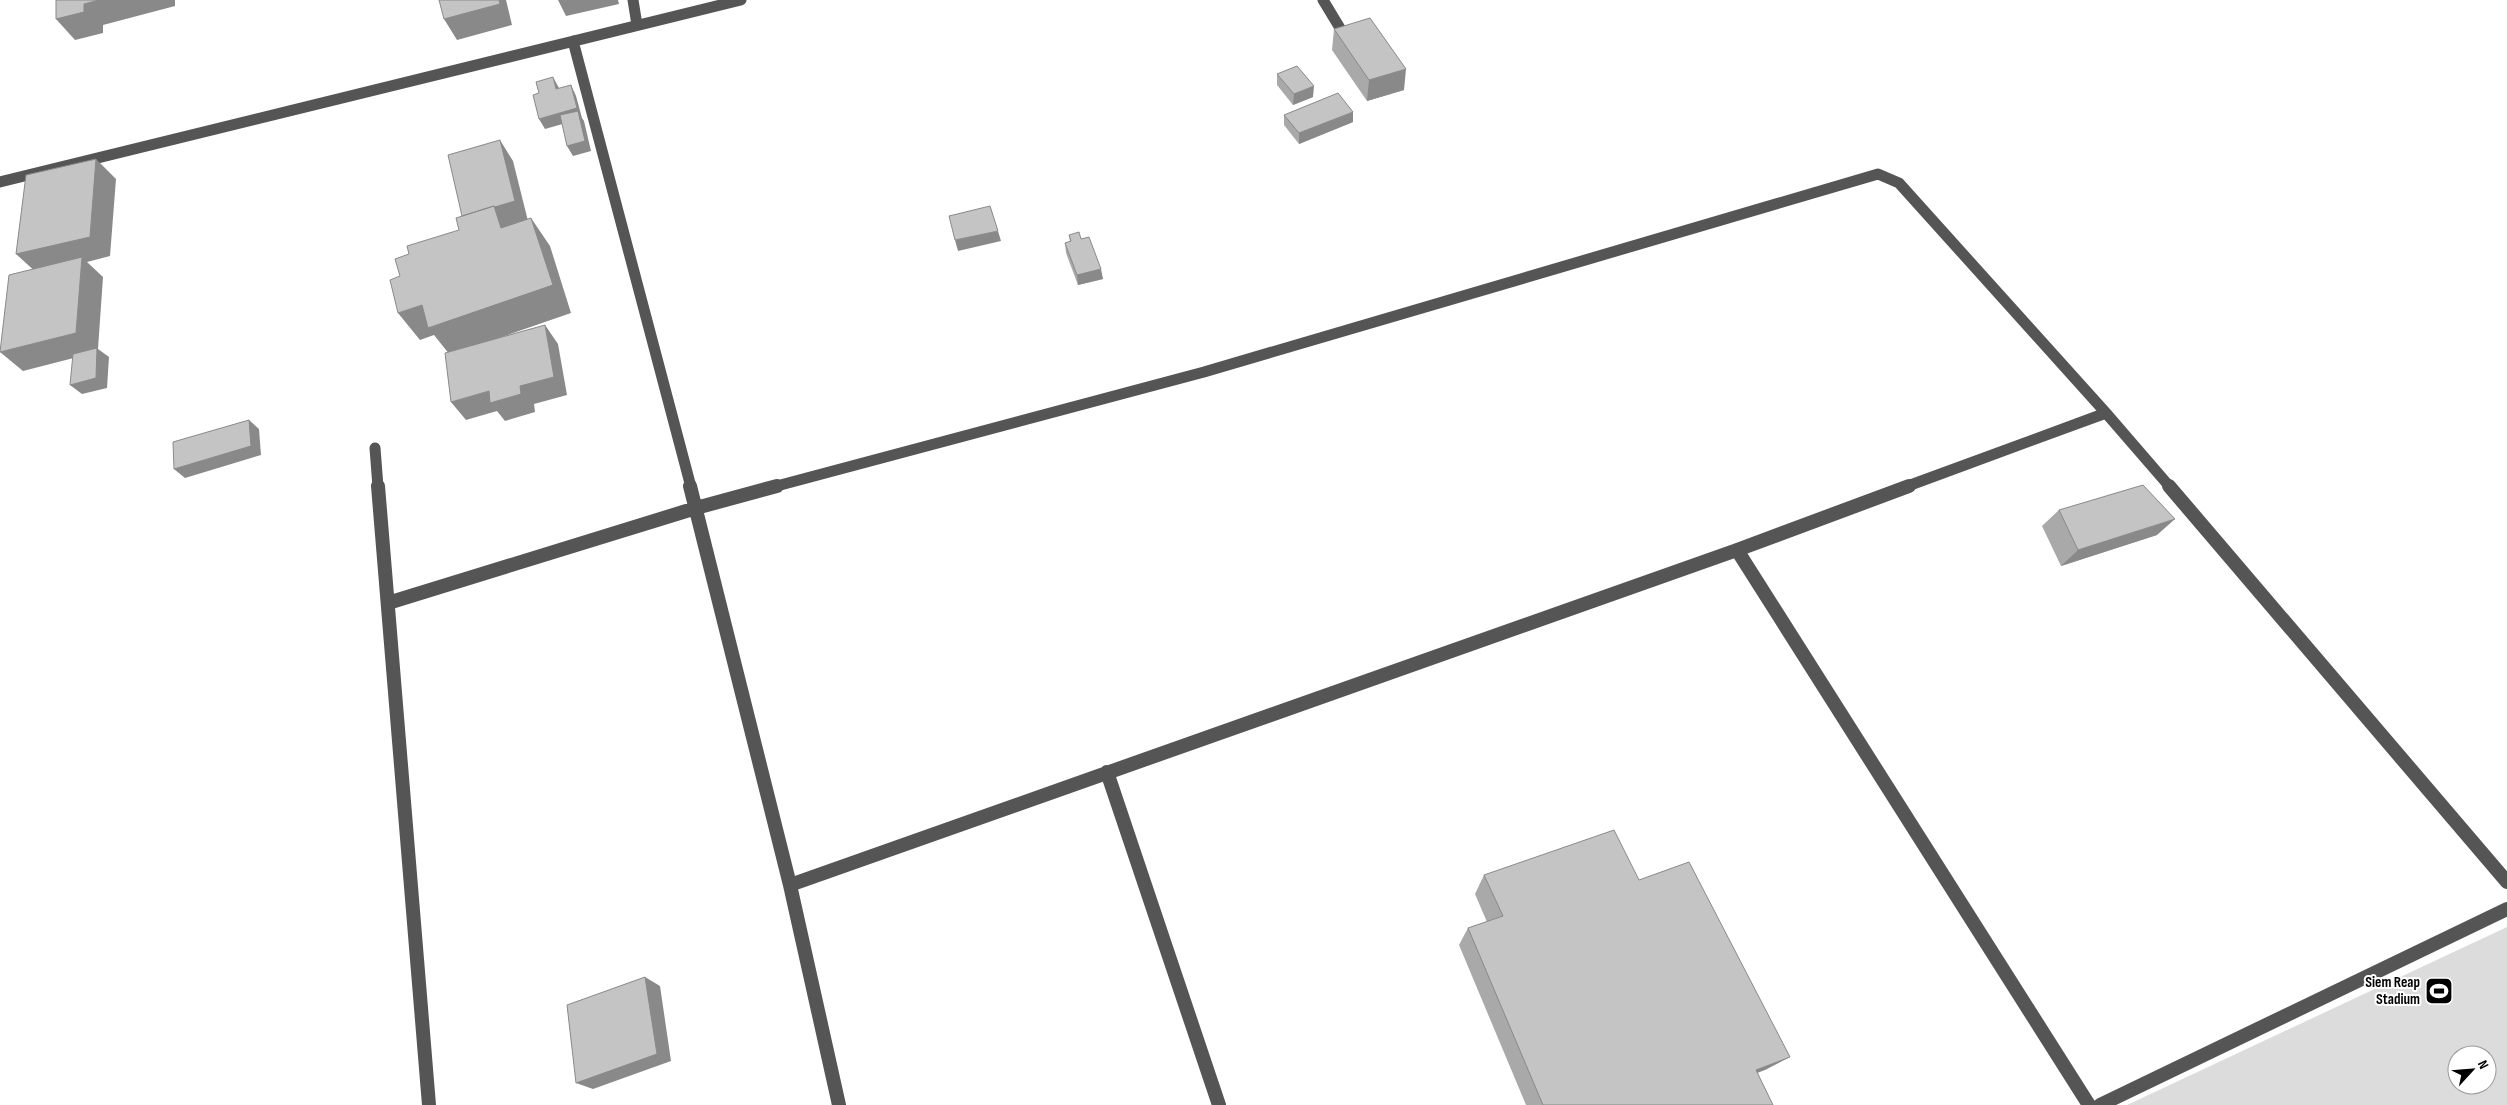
<svg xmlns="http://www.w3.org/2000/svg" width="2507" height="1105" viewBox="0 0 2507 1105" font-family="'Sofia Sans Condensed',sans-serif">
	<rect width="100%" height="100%" fill="#fff"/>
	<path fill="#dcdcdc" fill-rule="evenodd" d="M2507,927V1105H2127ZM2457,1055H2487V1085H2457Z"/>
	<g fill="none" stroke-linecap="round" stroke-linejoin="round">
		<path stroke="#555" stroke-width="11" d="M633,0L637,25
			M1323,0L1346,38
			M573,41L691,487
			M0,182L741,0
			M375,448L378,487
			M773,487L1204,372L1878,174L1899,183L2106,413L2170,487
			M1905,487L2106,413"/>
		<path stroke="#555" stroke-width="14" d="M378,486L429,1105
			M690,486L790,885L839,1105
			M2169,486L2507,882
			M1737,550L2089,1105
			M388,603L696,508L777,486
			M1107,772L1219,1105
			M790,885L1737,550L1909,486
			M2100,1105L2507,909"/>
	</g>
	<path fill="#a9a9a9" d="M1334,29L1404,90L1367,101L1332,50Z
		M1277,74L1313,97L1293,105L1277,85Z
		M1284,115L1353,122L1299,144L1284,125Z
		M1069,235L1081,239L1103,279L1078,285L1066,253L1065,243L1070,242Z
		M2059,510L2157,535L2061,566L2042,526Z
		M1484,875L1639,880L1767,1069L1757,1073L1773,1105H1526L1459,945L1468,928L1487,922L1475,894Z"/>
	<path fill="#898989" d="M99,0H175V6L103,25V33L75,40L56,19L84,4Z
		M499,0H506L512,25L457,40L444,19Z
		M558,0H618L619,4L566,16Z
		M1406,69L1404,90L1367,101L1369,80Z
		M553,77L559,88L556,89Z
		M571,85L576,96L582,118L584,121L591,151L573,156L567,146L580,119L545,129L539,119Z
		M1314,86L1313,97L1293,105L1294,94Z
		M1353,112V122L1299,144V133Z
		M500,140L513,161L528,221L476,236Z
		M96,159L116,179L110,256L87,262L103,277L98,349L109,357L107,388L82,394L70,385L97,352L23,371L0,352L38,274L16,254Z
		M531,218L550,246L571,313L450,355L434,335L420,340L398,313L422,305Z
		M998,231L1001,241L958,251L955,240Z
		M1101,269L1103,279L1078,285L1077,275Z
		M545,325L558,344L567,395L534,404L535,412L505,421L497,411L466,420L451,402L489,391Z
		M249,420L259,429L261,455L185,478L174,469Z
		M2175,519L2157,535L2061,566L2078,550Z
		M645,977L660,986L671,1061L593,1089L576,1083Z
		M1790,1057L1767,1069L1734,1082L1756,1070Z"/>
	<path fill="#c4c4c4" stroke="#898989" d="M56,0H99L84,4V12L56,19Z
		M439,0H499L500,4L444,19Z
		M1370,18L1406,69L1369,80L1334,29Z
		M1297,66L1314,86L1294,94L1277,74Z
		M553,77L556,89L571,85L577,108L539,119L533,95L539,93L536,82Z
		M1338,93L1353,112L1299,133L1284,115Z
		M578,111L585,141L567,146L560,115Z
		M500,140L515,201L495,207L494,206L462,216L448,155Z
		M96,159L90,237L16,254L26,175Z
		M494,206L501,228L531,218L553,285L428,328L422,305L398,313L390,280L400,276L395,259L409,254L407,246L459,230L456,218Z
		M990,206L998,231L955,240L949,216Z
		M1079,232L1081,239L1089,237L1101,269L1077,275L1065,243L1071,241L1069,235Z
		M82,257L76,333L0,352L9,275Z
		M545,325L554,377L520,386L521,394L490,403L489,391L451,402L445,353Z
		M97,348L96,378L70,385L73,354Z
		M249,420L251,446L174,469L173,442Z
		M2143,485L2175,519L2078,550L2059,510Z
		M1614,830L1639,880L1689,862L1790,1057L1756,1070L1773,1105H1543L1468,928L1503,916L1484,875Z
		M645,977L657,1054L576,1083L567,1005Z"/>
	<defs>
		<symbol id="stadium-square" viewBox="-11 -11 22 22"><rect x="-9" y="-9" width="18" height="18" rx="4" fill="#000" stroke="#fff"/><path d="M0-5a6.5 5 0 1 0 0 10a6.5 5 0 1 0 0-10ZM-3.5-1.8h7v3.6h-7Z" fill="#fff"/></symbol>
	</defs>
	<g fill-rule="evenodd">
		<use href="#stadium-square" x="2423" y="975" width="32" height="32"/>
	</g>
	<g text-anchor="middle" stroke-width="4" stroke-linejoin="round" paint-order="stroke">
		<g font-size="15" font-weight="bold" fill="#000" stroke="#fff" text-anchor="end">
			<text x="2420" y="987">Siem Reap<tspan x="2420" dy="17">Stadium</tspan></text>
		</g>
	</g>
	<g transform="translate(2472 1070) rotate(64)"><circle r="24" fill="#ffffff" stroke="#999999"/>
	<path d="M0-4L9 19L0 12L-9 19Z" fill="#000000"/>
	<text y="-8" font-size="14" font-weight="bold" text-anchor="middle" fill="#000000">N</text>
	</g>
</svg>
